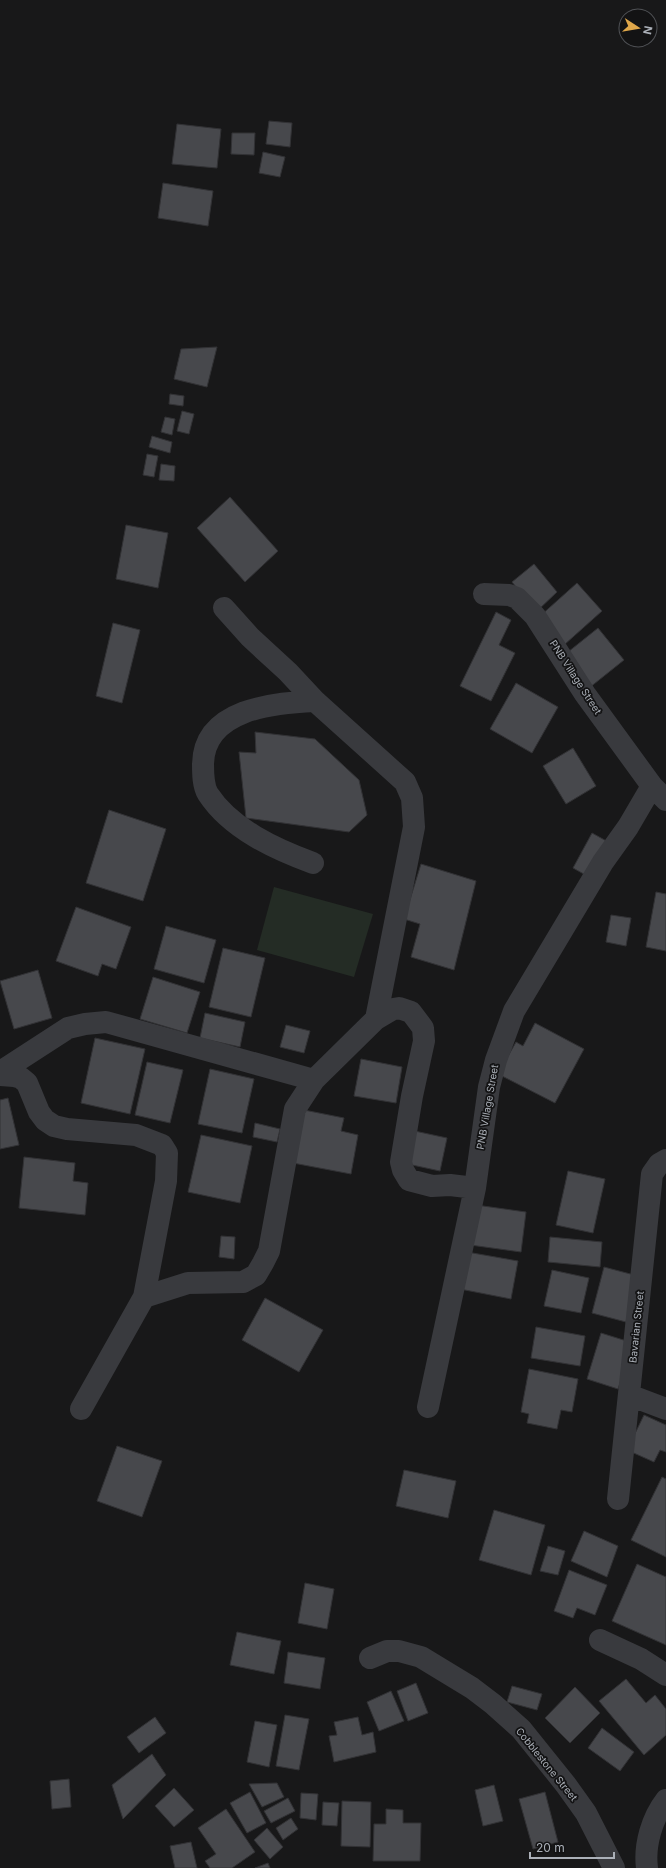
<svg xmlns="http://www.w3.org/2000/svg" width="666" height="1868" viewBox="0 0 666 1868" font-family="Inter,sans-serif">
	<rect width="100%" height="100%" fill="#181819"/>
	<path fill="#242c25" d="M274,887L373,914L354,977L257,950Z"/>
	<path fill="#47484c" stroke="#323235" d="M269,121L292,123L290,147L266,144Z
		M177,124L221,129L217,168L172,164Z
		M232,133H255L254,155L231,154Z
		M263,152L285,157L280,177L259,173Z
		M163,183L213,191L208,226L158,218Z
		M217,347L207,387L174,379L181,349Z
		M170,394L184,396L183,406L169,404Z
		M182,411L194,414L189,434L177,431Z
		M165,417L175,419L172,435L161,432Z
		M152,436L172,442L170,453L149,447Z
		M147,454L158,456L154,477L143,475Z
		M161,464L175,466L174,481L159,480Z
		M230,497L278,551L245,582L197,528Z
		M126,525L168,533L158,588L116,579Z
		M534,564L557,592L536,612L512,582Z
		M577,583L602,611L564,645L539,617Z
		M496,612L511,620L499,645L515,653L491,701L460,686Z
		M113,623L140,630L122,703L96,696Z
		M598,628L624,660L589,688L563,656Z
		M516,683L558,707L532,753L490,729Z
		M255,732L315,739L359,780L367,815L349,832L246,818L239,752L256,753Z
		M573,748L596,786L566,804L543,766Z
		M109,810L166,829L143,901L86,883Z
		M592,833L610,843L591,878L573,868Z
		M421,864L476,881L454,970L411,957L420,924L404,919Z
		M656,892L666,894V951L646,947Z
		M76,907L131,927L116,969L102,964L98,976L56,961Z
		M611,915L631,918L626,946L606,942Z
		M166,926L216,940L204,983L154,969Z
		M223,948L265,958L251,1017L209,1007Z
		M38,970L52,1018L14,1029L0,981Z
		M153,977L200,992L187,1033L140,1019Z
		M205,1013L245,1022L240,1047L200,1038Z
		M535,1023L584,1049L555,1103L498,1074L516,1042L523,1046Z
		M286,1025L310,1031L304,1053L280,1047Z
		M95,1038L145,1049L130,1114L81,1103Z
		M361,1059L402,1067L396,1103L354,1096Z
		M147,1062L183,1070L170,1123L135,1115Z
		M210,1069L254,1079L242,1133L198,1124Z
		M8,1098L19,1145L0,1149V1100Z
		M304,1110L344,1118L341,1131L358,1135L351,1174L293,1163Z
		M255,1123L280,1129L277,1142L253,1137Z
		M410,1130L447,1138L440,1171L403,1163Z
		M201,1135L252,1146L240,1203L188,1192Z
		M24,1157L75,1163L73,1181L88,1183L85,1215L19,1208Z
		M568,1171L605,1179L593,1233L556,1225Z
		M476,1205L526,1212L521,1252L470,1245Z
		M221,1236L235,1237L234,1259L219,1257Z
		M550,1237L602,1242L600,1267L548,1262Z
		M467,1252L518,1261L511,1299L460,1289Z
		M604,1267L638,1276L626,1322L592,1313Z
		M552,1270L589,1278L581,1313L544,1306Z
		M265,1298L323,1330L299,1372L242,1340Z
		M536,1327L585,1336L580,1366L531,1358Z
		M601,1333L633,1343L618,1389L587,1379Z
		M529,1369L578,1379L572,1412L561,1410L557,1429L527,1423L529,1414L521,1412Z
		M644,1415L666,1425V1452L660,1450L654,1462L627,1450Z
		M117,1446L162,1461L142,1517L97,1501Z
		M404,1470L456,1481L448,1518L396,1506Z
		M662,1477L666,1479V1557L631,1540Z
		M494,1510L545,1525L531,1575L479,1560Z
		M584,1531L618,1546L607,1577L571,1561Z
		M548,1546L565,1551L558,1575L540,1571Z
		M637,1564L666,1577V1645L612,1621Z
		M569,1570L607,1585L595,1615L577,1608L573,1618L554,1611Z
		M305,1583L334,1589L327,1629L298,1623Z
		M237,1632L281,1641L274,1674L230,1665Z
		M288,1652L325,1658L320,1689L284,1683Z
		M626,1679L646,1703L655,1695L666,1709V1735L644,1755L599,1701Z
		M416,1683L428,1713L408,1721L397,1691Z
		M512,1686L542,1694L537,1710L507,1702Z
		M575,1687L600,1713L570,1743L545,1718Z
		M391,1691L404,1721L379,1731L367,1702Z
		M285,1715L309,1719L299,1770L276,1766Z
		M155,1717L166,1733L139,1753L127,1737Z
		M358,1717L362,1735L373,1732L376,1752L334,1762L329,1736L337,1735L334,1722Z
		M255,1721L277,1725L269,1767L247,1762Z
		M602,1728L634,1752L620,1771L588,1748Z
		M152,1754L166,1775L123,1819L112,1785Z
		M69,1779L71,1807L52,1809L50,1781Z
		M277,1783L284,1797L262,1807L249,1784Z
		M494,1785L503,1821L483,1826L475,1790Z
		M174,1788L194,1810L174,1827L155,1806Z
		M250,1792L266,1823L247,1833L230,1803Z
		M545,1792L558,1842L533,1849L519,1799Z
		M301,1793L318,1794L316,1820L300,1818Z
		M288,1798L295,1811L271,1823L264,1811Z
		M342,1801L371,1802L370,1847L341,1846Z
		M323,1802L339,1803L337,1826L322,1825Z
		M226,1809L255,1852L232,1868H210L205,1861L216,1854L198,1828Z
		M386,1809L403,1810V1823H421L420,1861H373L374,1824H386Z
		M291,1818L298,1829L283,1840L276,1828Z
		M267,1828L283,1847L270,1859L254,1840Z
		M191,1842L197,1868H175L170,1846Z
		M268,1863L270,1868H255Z"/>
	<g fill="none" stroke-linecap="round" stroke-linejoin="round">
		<path stroke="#393a3e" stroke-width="22" d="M484,594L509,595L517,598L535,616L585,694L652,786
			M224,608L250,637L288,672L315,701L405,782L412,798L414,827L376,1019
			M313,863C275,849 231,829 208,794C203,786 203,773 203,764C204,709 273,703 315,701
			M0,1072L68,1028L85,1024L106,1022L314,1080
			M0,1075L14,1076L21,1078L27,1083L39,1112L45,1120L54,1126L67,1129L136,1135L162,1145L167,1153L166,1181L144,1297L81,1409
			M144,1297L188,1283L243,1282L256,1275L263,1263L269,1251L295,1109L314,1080L376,1019L393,1009L399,1008L411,1012L423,1028L424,1041L412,1096L401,1162L403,1170L409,1180L432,1186L450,1185L475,1188L489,1087L496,1060L514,1011L603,862L628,827L652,786L666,800
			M629,1395L666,1409
			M428,1407L475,1188
			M618,1499L652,1174L659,1164L666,1160
			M600,1640L641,1659L666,1675
			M370,1658L387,1651H399L421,1657L472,1688L493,1704L521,1729L566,1785L586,1813L614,1868
			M647,1868C644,1845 652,1818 666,1800"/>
	</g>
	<g text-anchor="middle" stroke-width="3.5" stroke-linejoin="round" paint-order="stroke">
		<g font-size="10" fill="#abb0b8" stroke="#131314">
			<text transform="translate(576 677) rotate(57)" y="4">PNB Village Street</text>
			<text transform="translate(487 1107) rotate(-80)" y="4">PNB Village Street</text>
			<text transform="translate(636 1327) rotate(-84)" y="4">Bavarian Street</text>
			<text transform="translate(547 1764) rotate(51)" y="4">Cobblestone Street</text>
		</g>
	</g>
	<g transform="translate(638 28) rotate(102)"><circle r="19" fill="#131314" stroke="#505256"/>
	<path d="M0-3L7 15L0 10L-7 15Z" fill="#dfa74a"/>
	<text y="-6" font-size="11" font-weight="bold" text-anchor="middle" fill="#abb0b8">N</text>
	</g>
	<path d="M530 1852v6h84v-6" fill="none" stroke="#abb0b8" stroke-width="2"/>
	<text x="536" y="1852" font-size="12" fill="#abb0b8" stroke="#131314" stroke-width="3" paint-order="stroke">20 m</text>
</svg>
